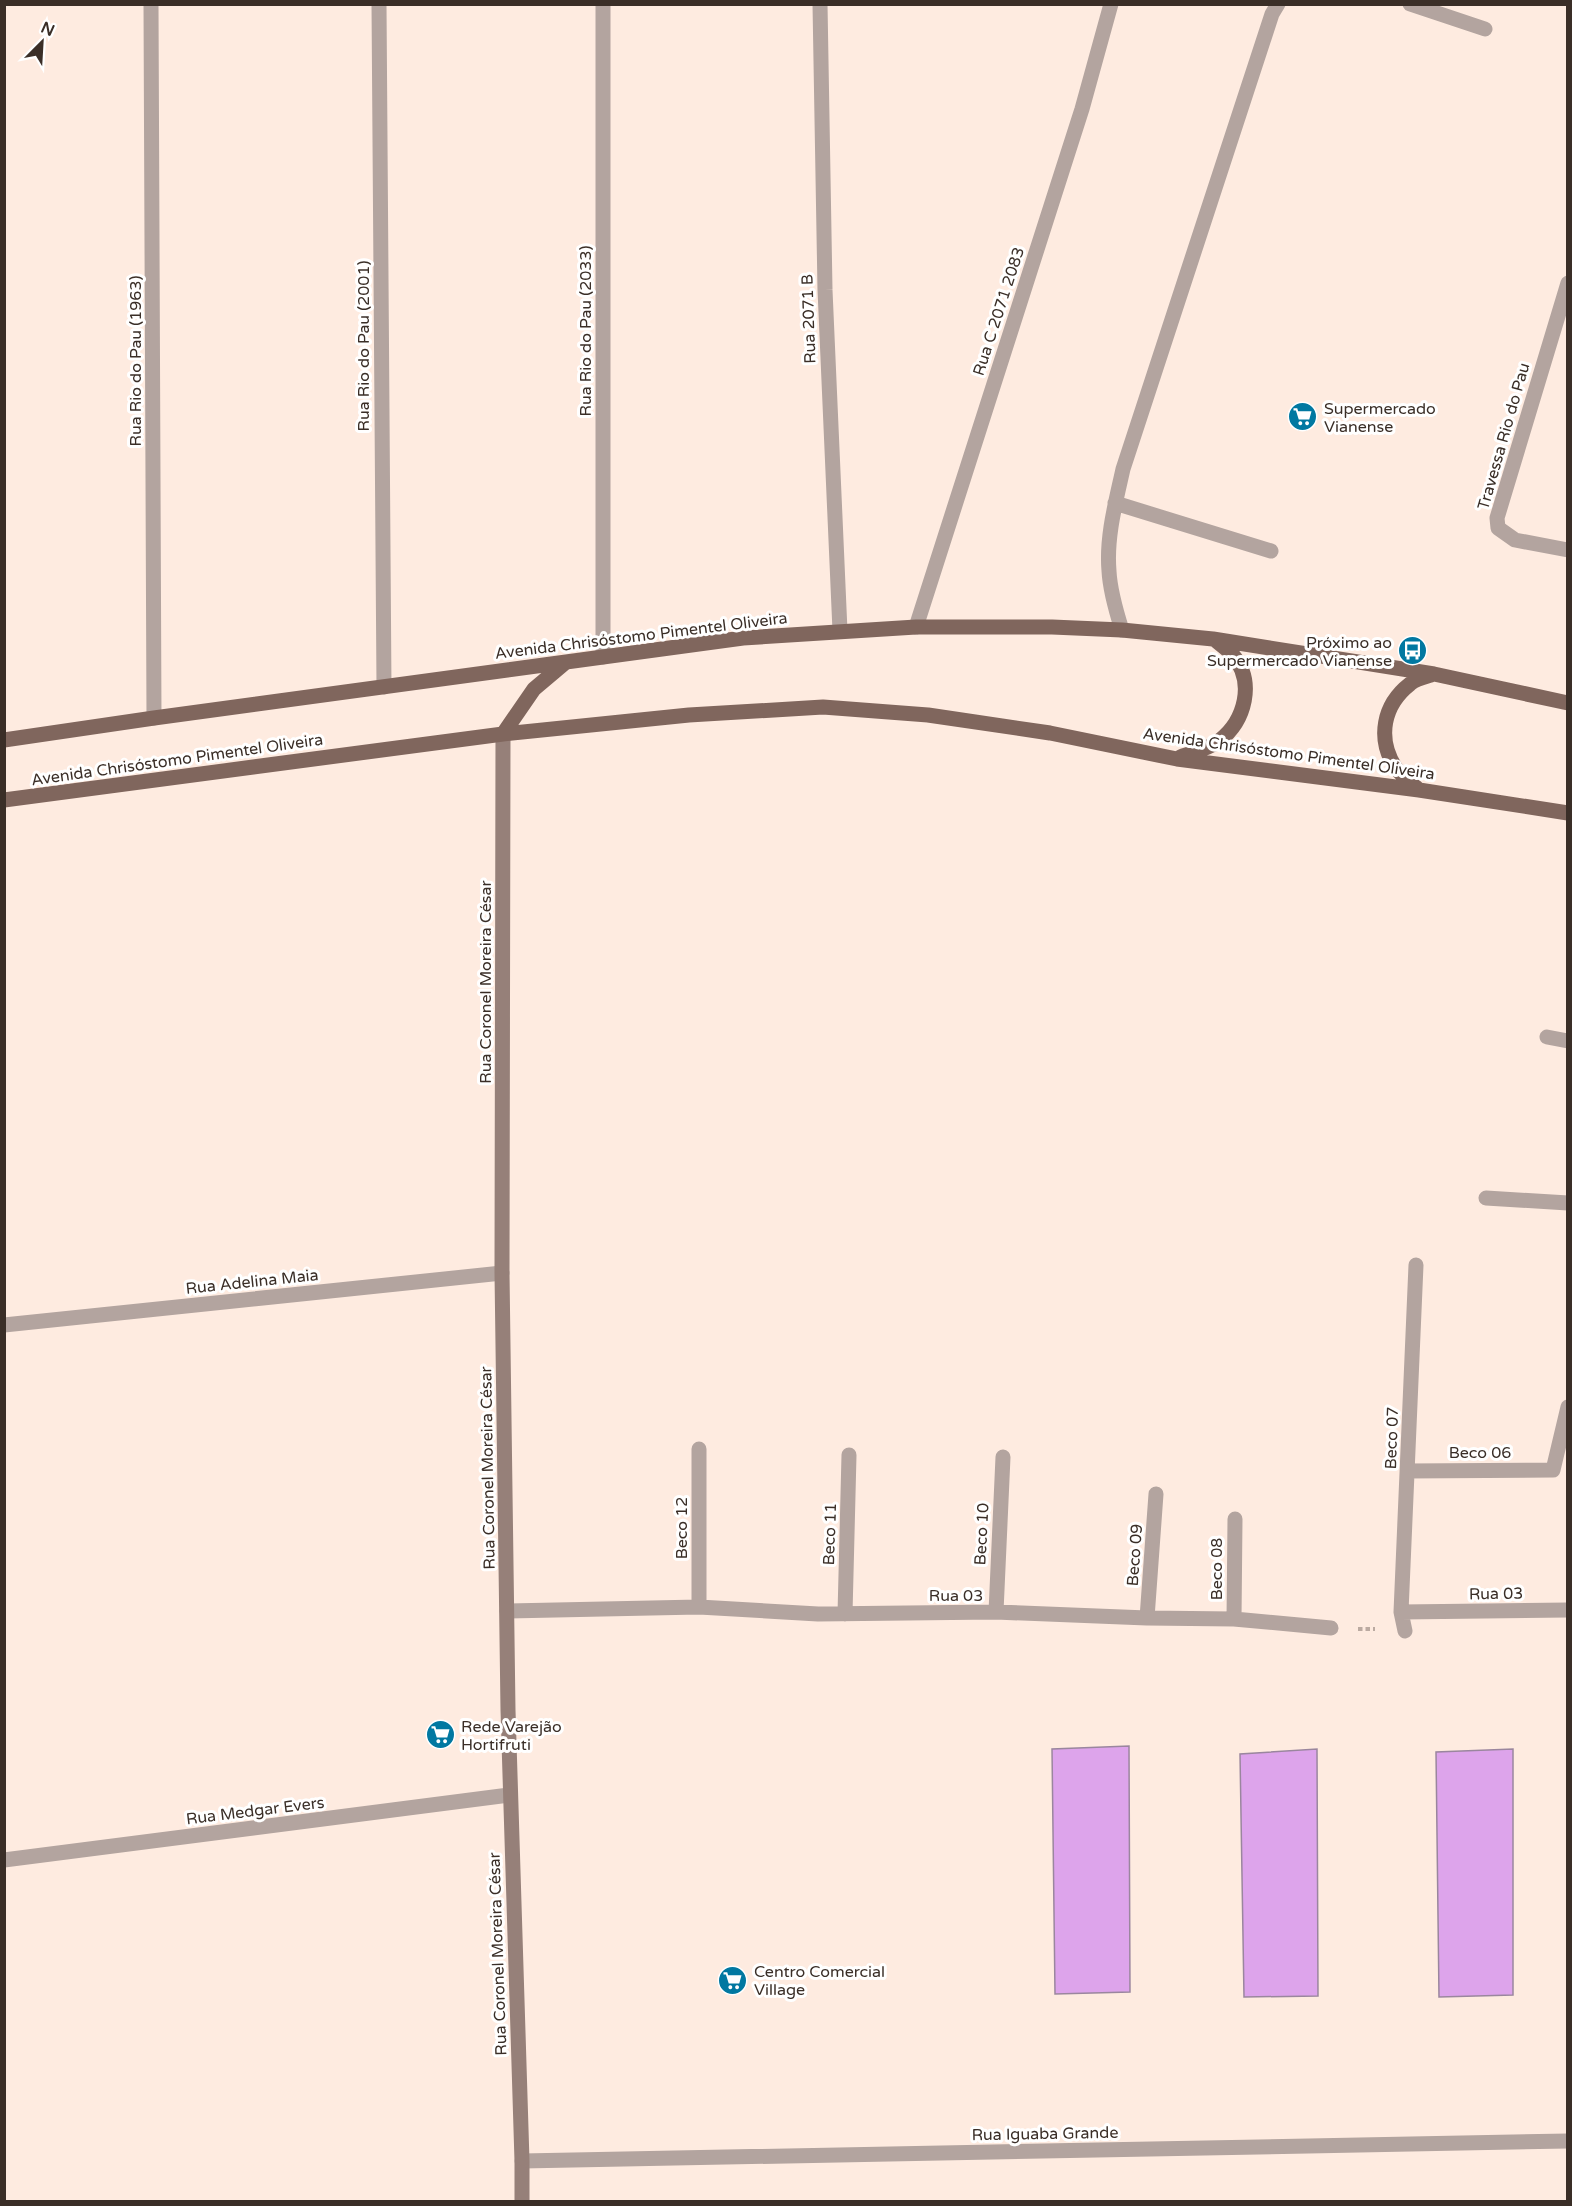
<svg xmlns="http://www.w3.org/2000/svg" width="1572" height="2206" viewBox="0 0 1572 2206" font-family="'Varela Round',sans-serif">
	<rect width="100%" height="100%" fill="#feebe0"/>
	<path fill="#dda4eb" stroke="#9a869e" stroke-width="1.5" d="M1129,1746L1130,1992L1055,1994L1052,1749Z
		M1317,1749L1318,1996L1244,1997L1240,1754Z
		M1513,1749V1995L1439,1997L1436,1752Z"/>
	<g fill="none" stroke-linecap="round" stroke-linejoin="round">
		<path stroke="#bbaaa1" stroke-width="4" stroke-dasharray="4.5 3" stroke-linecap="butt" d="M1358,1629H1375"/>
		<path stroke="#b3a49f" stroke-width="15" d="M1410,4L1485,29
			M1115,503L1271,551
			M1122,630C1116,611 1110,591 1109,571C1106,537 1116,501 1123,469L1272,14L1278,4"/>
		<path stroke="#b3a49f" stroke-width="15" d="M151,4L154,718
			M379,4L384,687
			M603,4V657
			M820,4L825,290L840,631
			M1568,283L1497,518L1498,528L1515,540L1568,550
			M916,627L1082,109L1111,4
			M1547,1037L1568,1041
			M1486,1198L1568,1203
			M4,1325L502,1273
			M699,1449V1607
			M1407,1471L1553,1470L1568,1407
			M507,1611L699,1607L818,1614L996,1612L1147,1618L1234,1619L1331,1628
			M996,1612L1003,1457
			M1401,1612L1416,1265
			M845,1614L849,1455
			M1147,1618L1156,1494
			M1234,1619L1235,1519
			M1405,1631L1401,1612L1568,1610
			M4,1860L509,1795
			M522,2161L1568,2141"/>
		<path stroke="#968079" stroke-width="15" d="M503,734L502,1273L508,1710L522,2161V2202"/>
		<path stroke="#80665d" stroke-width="15" d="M503,734L534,689L566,662
			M4,740L154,718L743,638L916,627H1052L1122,630L1213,639L1434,674L1568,703
			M1180,757C1192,753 1208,749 1219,741C1245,721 1256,682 1232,654C1227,649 1220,644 1214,639
			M1419,790C1411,783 1401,775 1395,767C1377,738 1383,705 1410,684C1415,679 1424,677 1431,675
			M4,800L503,734L689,715L823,707L928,715L1050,733L1177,759L1419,790L1568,813"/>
	</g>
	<defs>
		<symbol id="supermarket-disc" viewBox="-11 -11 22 22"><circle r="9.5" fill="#0178a1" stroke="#fff"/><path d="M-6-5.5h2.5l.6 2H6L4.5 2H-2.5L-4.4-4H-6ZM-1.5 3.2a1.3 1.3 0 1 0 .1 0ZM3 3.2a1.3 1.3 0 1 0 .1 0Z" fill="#fff"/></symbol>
		<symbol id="bus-disc" viewBox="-11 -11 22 22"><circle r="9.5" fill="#0178a1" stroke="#fff"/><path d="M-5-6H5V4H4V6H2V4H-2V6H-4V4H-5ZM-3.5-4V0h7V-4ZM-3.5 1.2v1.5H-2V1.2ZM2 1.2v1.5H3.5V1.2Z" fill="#fff"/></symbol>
	</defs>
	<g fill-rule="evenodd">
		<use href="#supermarket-disc" x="1286" y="400" width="33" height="33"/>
		<use href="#bus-disc" x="1396" y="634" width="33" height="33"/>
		<use href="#supermarket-disc" x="424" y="1718" width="33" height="33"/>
		<use href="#supermarket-disc" x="716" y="1964" width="33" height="33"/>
	</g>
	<g text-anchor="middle" stroke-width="6" stroke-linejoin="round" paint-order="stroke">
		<g font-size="16" fill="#3a2e27" stroke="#fff">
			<text transform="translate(998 311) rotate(-72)" y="6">Rua C 2071 2083</text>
			<text transform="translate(808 319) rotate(-92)" y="6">Rua 2071 B</text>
			<text transform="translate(585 331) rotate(-90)" y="6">Rua Rio do Pau (2033)</text>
			<text transform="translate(363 346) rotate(-90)" y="6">Rua Rio do Pau (2001)</text>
			<text transform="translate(135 361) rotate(-90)" y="6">Rua Rio do Pau (1963)</text>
			<text transform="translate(1503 436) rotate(-74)" y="6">Travessa Rio do Pau</text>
			<text transform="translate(641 635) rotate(-7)" y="6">Avenida Chrisóstomo Pimentel Oliveira</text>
			<text transform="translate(1289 753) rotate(8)" y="6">Avenida Chrisóstomo Pimentel Oliveira</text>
			<text transform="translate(177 759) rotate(-8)" y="6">Avenida Chrisóstomo Pimentel Oliveira</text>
			<text transform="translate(485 982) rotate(-90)" y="6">Rua Coronel Moreira César</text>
			<text transform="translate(252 1281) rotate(-6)" y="6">Rua Adelina Maia</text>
			<text transform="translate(1391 1438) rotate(-88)" y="6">Beco 07</text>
			<text x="1480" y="1458">Beco 06</text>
			<text transform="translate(487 1468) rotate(-91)" y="6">Rua Coronel Moreira César</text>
			<text transform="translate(681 1528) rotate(-90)" y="6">Beco 12</text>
			<text transform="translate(829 1534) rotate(-88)" y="6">Beco 11</text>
			<text transform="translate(981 1534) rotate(-87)" y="6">Beco 10</text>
			<text transform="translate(1134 1555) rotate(-86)" y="6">Beco 09</text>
			<text transform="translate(1216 1569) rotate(-90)" y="6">Beco 08</text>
			<text transform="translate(1496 1593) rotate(-1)" y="6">Rua 03</text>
			<text x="956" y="1601">Rua 03</text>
			<text transform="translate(255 1810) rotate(-7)" y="6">Rua Medgar Evers</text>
			<text transform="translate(497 1954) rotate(-92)" y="6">Rua Coronel Moreira César</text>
			<text transform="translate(1045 2133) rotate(-1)" y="6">Rua Iguaba Grande</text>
		</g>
		<g font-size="16" fill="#3a2e27" stroke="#fff" text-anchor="start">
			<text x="1324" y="414">Supermercado<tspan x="1324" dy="18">Vianense</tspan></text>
			<text x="1392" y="648" text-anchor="end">Próximo ao<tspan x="1392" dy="18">Supermercado Vianense</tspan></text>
			<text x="461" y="1732">Rede Varejão<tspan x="461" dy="18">Hortifruti</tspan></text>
			<text x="754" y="1977">Centro Comercial<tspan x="754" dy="18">Village</tspan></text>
		</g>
	</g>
	<rect width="1572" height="2206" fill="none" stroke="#3a2e27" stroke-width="12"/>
	<g transform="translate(42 42) rotate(24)" stroke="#ffffff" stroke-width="4.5" paint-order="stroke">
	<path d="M0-4.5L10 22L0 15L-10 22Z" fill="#3a2e27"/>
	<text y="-9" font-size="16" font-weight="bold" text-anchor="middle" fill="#3a2e27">N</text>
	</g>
</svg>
